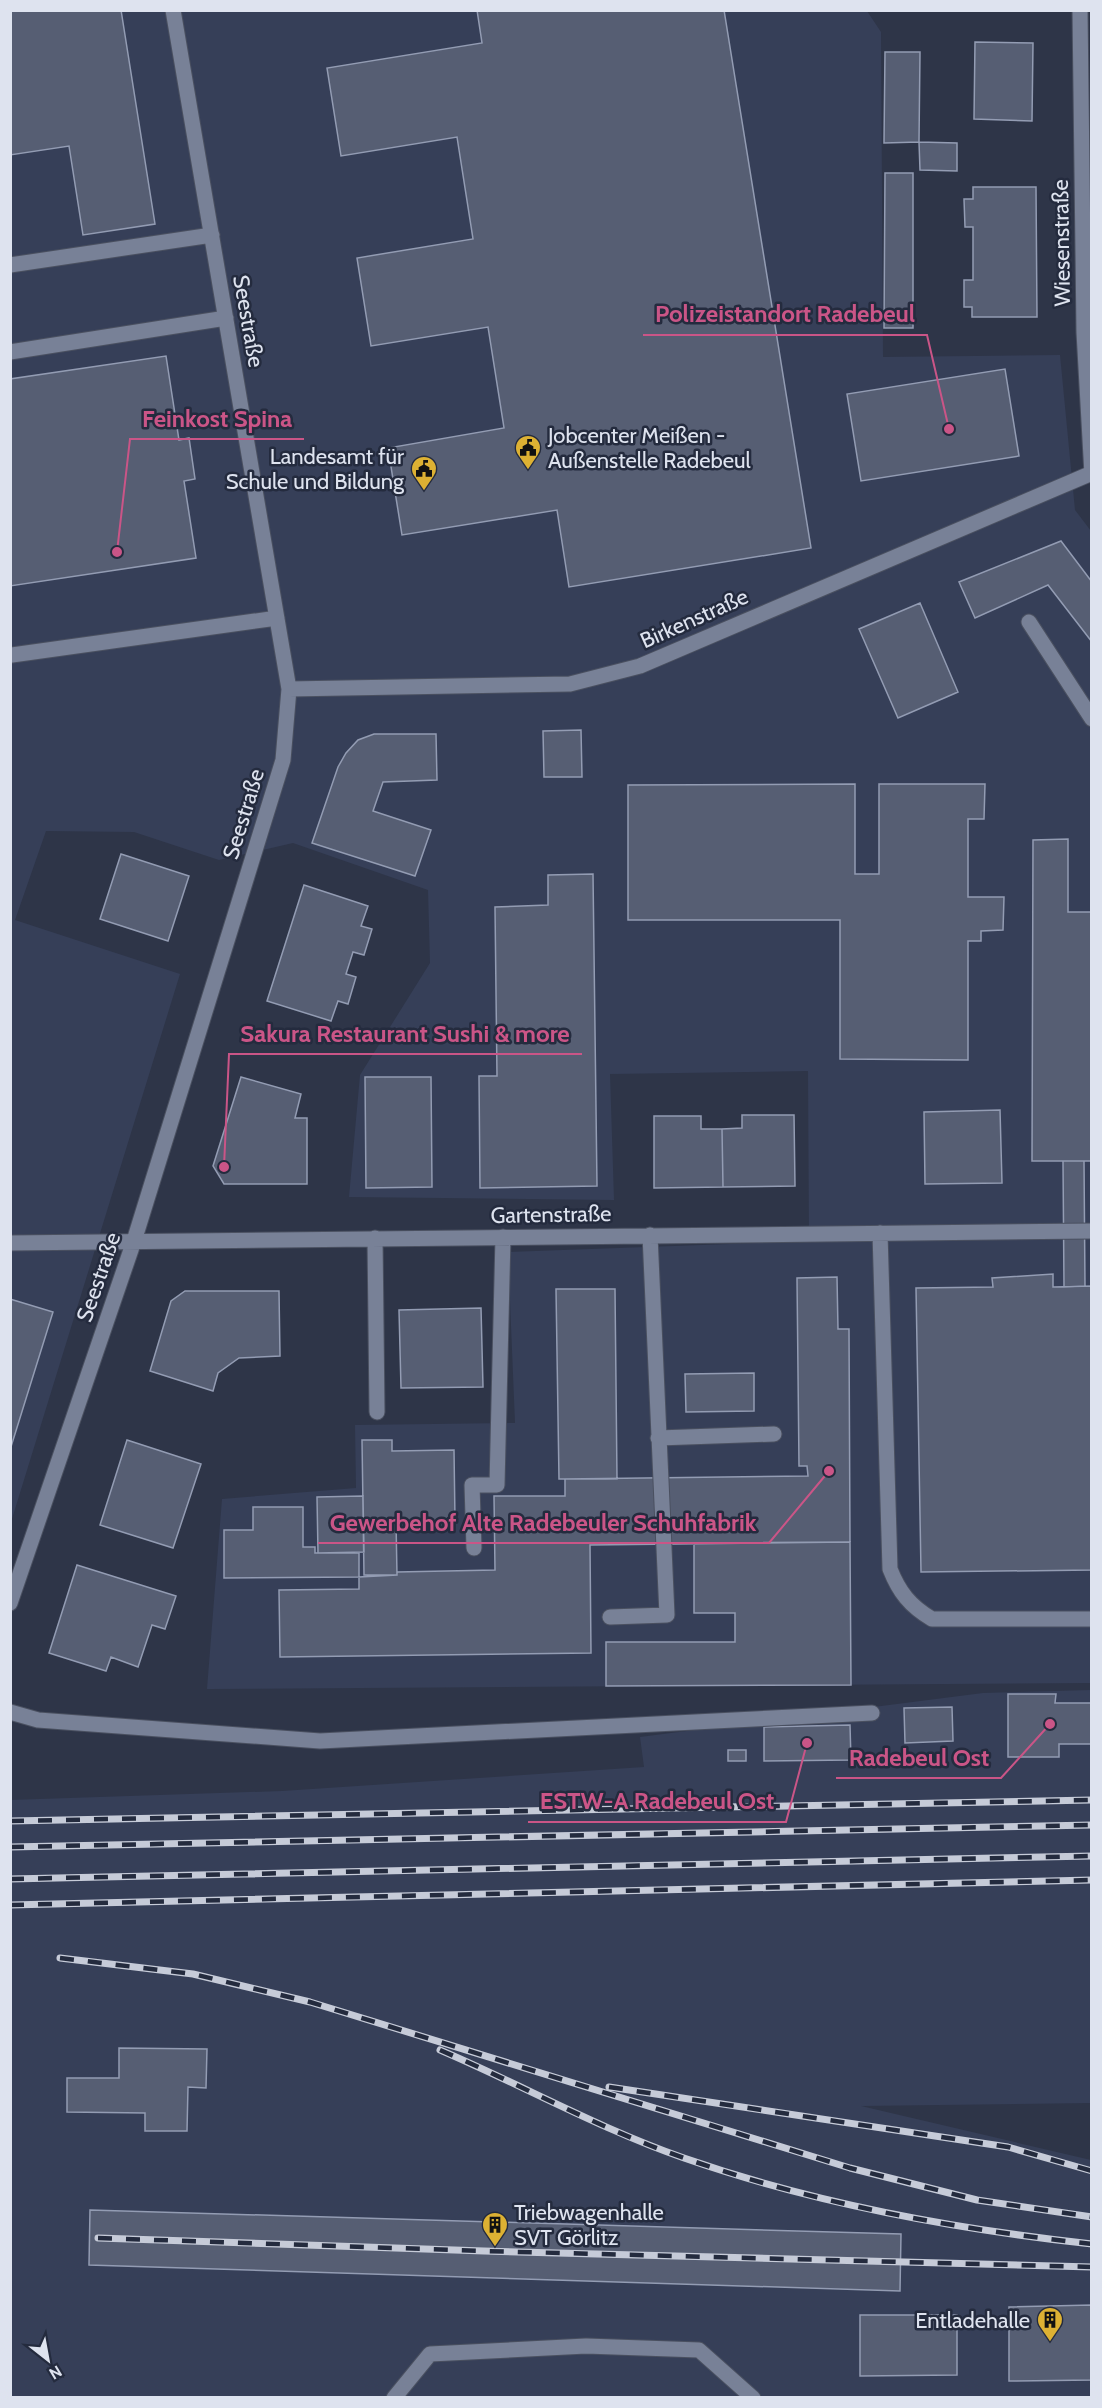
<svg xmlns="http://www.w3.org/2000/svg" width="1102" height="2408" viewBox="0 0 1102 2408" font-family="Cabin,sans-serif">
	<rect width="100%" height="100%" fill="#2e3548"/>
	<path fill="#363f58" d="M11,11H867L881,32L883,357L1060,355L1075,510L1091,531V1683L207,1689L222,1499L356,1488L355,1425L515,1423L508,1252L809,1241L808,1071L610,1074L614,1200L349,1197L360,1075L430,963L428,890L293,843L219,860L134,832L46,831L15,920L180,974L11,1522Z
		M1091,1690V2103L861,2106L1091,2160V2397H11L10,1800L282,1791L644,1767L640,1737L983,1693Z"/>
	<path fill="#565e73" stroke="#939cb3" stroke-width="1.5" d="M10,10H121L155,224L83,235L69,146L10,155Z
		M477,10H724L811,548L569,587L557,510L402,535L388,448L504,428L488,327L371,346L357,258L473,239L457,137L341,156L327,68L482,43Z
		M975,42L1033,43L1032,121L974,119Z
		M885,52H920L919,142L884,143Z
		M919,142L957,143V171L920,170Z
		M885,173H913V328H884Z
		M973,187H1036L1037,317H972V307H964V280H973V227H965L964,199H973Z
		M166,356L179,440L189,438L195,479L184,481L196,558L10,586V379Z
		M1005,369L1019,456L861,481L847,394Z
		M1061,541L1092,582V642L1048,585L975,618L959,582Z
		M920,603L958,692L898,718L859,629Z
		M581,730L582,777H544L543,731Z
		M374,734H436L437,780L383,782L373,811L431,830L415,876L312,843L338,767L346,753L358,740Z
		M855,784V874H879V784H985L984,819H968V897H1004L1003,930L981,931V941H968V1060L840,1059V920H628V785Z
		M1068,839V912H1092V1161H1032L1033,840Z
		M121,854L189,876L168,941L100,919Z
		M593,874L597,1186L480,1188L479,1076H497L495,907L548,905V875Z
		M304,885L368,906L361,926L372,929L364,955L353,952L346,974L356,977L348,1004L338,1001L331,1021L267,1001Z
		M241,1077L301,1094L295,1118H307V1184H224L213,1166Z
		M365,1077H431L432,1187L366,1188Z
		M1000,1110L1002,1183L925,1184L924,1112Z
		M742,1115H794L795,1186L723,1187L722,1129L742,1128Z
		M654,1116H701V1129H722L723,1187L654,1188Z
		M1063,1161H1084L1085,1286L1064,1287Z
		M1053,1274V1287L1092,1286V1570L921,1572L916,1288L993,1287L992,1278Z
		M837,1277L838,1329H849L850,1542L590,1545L591,1653L280,1657L279,1590L359,1589V1577L397,1575V1572L495,1570L494,1496H565V1479L808,1476L807,1466H799L797,1278Z
		M556,1289H615L617,1479H559Z
		M185,1291H279L280,1356L239,1358L218,1373L213,1391L150,1371L171,1301Z
		M10,1299L53,1312L10,1450Z
		M481,1308L483,1387L401,1388L399,1310Z
		M754,1373V1411L686,1412L685,1374Z
		M127,1440L201,1464L173,1548L100,1525Z
		M362,1440H392V1451L454,1450L455,1520L396,1521L397,1575H364Z
		M363,1496L364,1552L318,1553L317,1497Z
		M253,1507H303V1547H315V1553H359V1577L224,1578V1530H253Z
		M850,1542L851,1685L606,1686V1642H735V1613H694V1543Z
		M77,1565L176,1596L165,1629L152,1625L138,1667L111,1657L106,1671L49,1653Z
		M1008,1694H1056L1055,1703H1092V1744H1059V1757H1008Z
		M952,1707L953,1741L905,1743L904,1708Z
		M850,1725L851,1760L764,1761V1727Z
		M728,1750H746V1761H728Z
		M119,2048L207,2049L206,2088L188,2087L187,2131H145V2113L67,2112V2078H119Z
		M90,2210L901,2234L900,2291L89,2265Z
		M1092,2305V2380L1009,2381V2307Z
		M860,2315H957V2375L860,2376Z"/>
	<g fill="none" stroke-linecap="round" stroke-linejoin="round">
		<defs>
			<path id="minor" d="M1080,10L1084,332L1092,475
				M10,265L212,235
				M10,352L226,318
				M1029,622L1092,719
				M12,655L277,618
				M289,689L570,684L640,666L1092,473
				M880,1233L890,1569C899,1592 910,1606 932,1619H1092
				M375,1238L377,1412
				M10,1243L1092,1231
				M658,1438L774,1434
				M474,1548L472,1485H497L503,1237
				M10,1603L134,1241L283,760L289,689L173,10
				M610,1617L667,1615L650,1235
				M10,1712L38,1720L320,1741L872,1713
				M394,2398L430,2354L586,2346L699,2350L753,2398"/>
		</defs>
		<use href="#minor" stroke="#4a5060" stroke-width="17"/>
		<use href="#minor" stroke="#788197" stroke-width="15"/>
		<defs>
			<path id="rail" d="M10,1821L1092,1800
				M10,1847L1092,1825
				M10,1879L1092,1856
				M10,1905L1092,1880
				M60,1958L193,1974L310,2002L850,2168L977,2200L1092,2217
				M440,2050C522,2085 600,2129 684,2158C816,2204 954,2229 1092,2244
				M609,2087L1008,2147L1092,2171
				M98,2238L484,2251L1092,2267"/>
		</defs>
		<use href="#rail" stroke="#c6cbd8" stroke-width="7"/>
		<use href="#rail" stroke="#242b3e" stroke-width="4.5" stroke-dasharray="14" stroke-linecap="butt"/>
	</g>
	<defs>
		<symbol id="civic-pin" viewBox="-11 -11 22 30"><path d="M0 17L-7.5 6A9.5 9.5 0 1 1 7.5 6Z" fill="#ddb133" stroke="#242b3e"/><path d="M-.6-6.5H3V-4.5H.6V-3L4-1V1h2V6H-6V1h2V-1L-.6-3ZM-1.2 2.5V6h2.4V2.5Z" fill="#111"/></symbol>
		<symbol id="building-pin" viewBox="-11 -11 22 30"><path d="M0 17L-7.5 6A9.5 9.5 0 1 1 7.5 6Z" fill="#ddb133" stroke="#242b3e"/><path d="M-4-6H4V6H1V3H-1V6H-4ZM-2.5-4.3h1.7v1.8h-1.7ZM.8-4.3h1.7v1.8H.8ZM-2.5-1h1.7V.8h-1.7ZM.8-1h1.7V.8H.8Z" fill="#111"/></symbol>
	</defs>
	<g fill-rule="evenodd">
		<use href="#civic-pin" x="513" y="433" width="30" height="40"/>
		<use href="#civic-pin" x="409" y="454" width="30" height="40"/>
		<use href="#building-pin" x="480" y="2210" width="30" height="40"/>
		<use href="#building-pin" x="1035" y="2305" width="30" height="40"/>
	</g>
	<g text-anchor="middle" stroke-width="5" stroke-linejoin="round" paint-order="stroke">
		<g font-size="22" fill="#dee3ef" stroke="#242b3e">
			<text transform="translate(1061 243) rotate(-91)" y="8">Wiesenstraße</text>
			<text transform="translate(249 321) rotate(80)" y="8">Seestraße</text>
			<text transform="translate(694 618) rotate(-24)" y="8">Birkenstraße</text>
			<text transform="translate(243 814) rotate(-73)" y="8">Seestraße</text>
			<text transform="translate(551 1214) rotate(-1)" y="8">Gartenstraße</text>
			<text transform="translate(98 1277) rotate(-71)" y="8">Seestraße</text>
		</g>
		<g font-size="22" fill="#dee3ef" stroke="#242b3e" text-anchor="start">
			<text x="548" y="443">Jobcenter Meißen -<tspan x="548" dy="25">Außenstelle Radebeul</tspan></text>
			<text x="404" y="464" text-anchor="end">Landesamt für<tspan x="404" dy="25">Schule und Bildung</tspan></text>
			<text x="514" y="2220">Triebwagenhalle<tspan x="514" dy="25">SVT Görlitz</tspan></text>
			<text x="1030" y="2328" text-anchor="end">Entladehalle</text>
		</g>
	</g>
	<path fill="none" stroke="#ca5587" stroke-width="2" d="M949 429L927 335H643M117 552L130 439H304M224 1167L229 1054H582M829 1471L769 1543H318M1050 1724L1001 1778H836M807 1743L786 1822H528"/>
	<g fill="#ca5587" stroke="#242b3e" stroke-width="2">
		<circle cx="949" cy="429" r="6"/>
		<circle cx="117" cy="552" r="6"/>
		<circle cx="224" cy="1167" r="6"/>
		<circle cx="829" cy="1471" r="6"/>
		<circle cx="1050" cy="1724" r="6"/>
		<circle cx="807" cy="1743" r="6"/>
	</g>
	<g font-size="24" text-anchor="middle" font-weight="bold" fill="#ca5587" stroke="#242b3e" stroke-width="5" stroke-linejoin="round" paint-order="stroke">
		<text x="785" y="322">Polizeistandort Radebeul</text>
		<text x="217" y="427">Feinkost Spina</text>
		<text x="405" y="1042">Sakura Restaurant Sushi &amp; more</text>
		<text x="543" y="1531">Gewerbehof Alte Radebeuler Schuhfabrik</text>
		<text x="919" y="1766">Radebeul Ost</text>
		<text x="657" y="1809">ESTW-A Radebeul Ost</text>
	</g>
	<rect width="1102" height="2408" fill="none" stroke="#dee3ef" stroke-width="24"/>
	<g transform="translate(48 2360) rotate(149)" stroke="#242b3e" stroke-width="4.5" paint-order="stroke">
	<path d="M0-4.5L10 22L0 15L-10 22Z" fill="#dee3ef"/>
	<text y="-9" font-size="16" font-weight="bold" text-anchor="middle" fill="#dee3ef">N</text>
	</g>
</svg>
